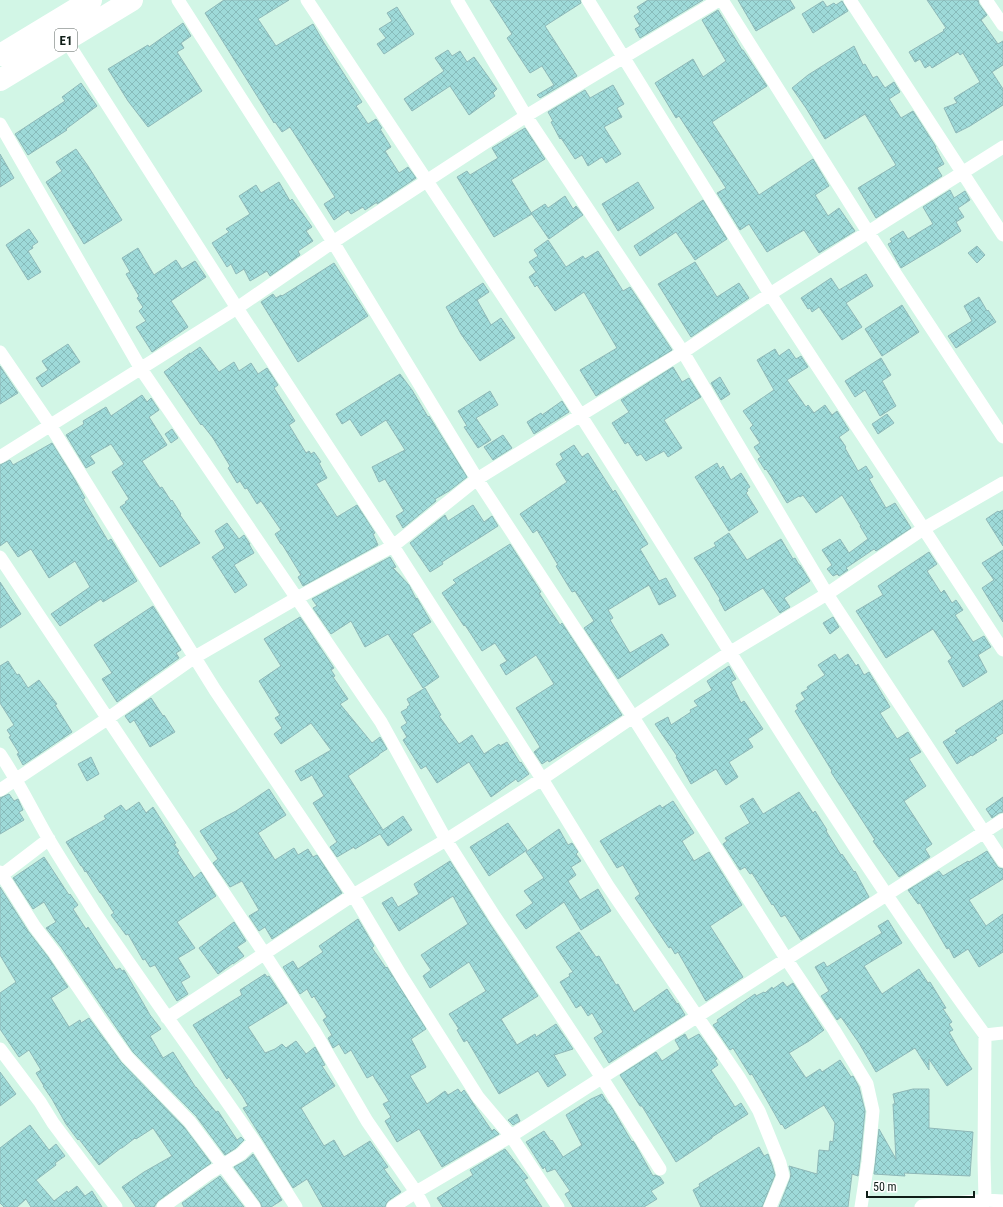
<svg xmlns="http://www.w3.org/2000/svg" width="1003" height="1207" viewBox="0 0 1003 1207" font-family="'Roboto Condensed',sans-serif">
	<defs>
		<pattern id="building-cross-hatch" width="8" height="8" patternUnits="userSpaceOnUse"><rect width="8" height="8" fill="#9edad9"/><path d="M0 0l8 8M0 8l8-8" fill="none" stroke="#87bbba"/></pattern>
	</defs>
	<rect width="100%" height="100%" fill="#d2f6e6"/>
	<path fill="url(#building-cross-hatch)" stroke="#8fb8b8" d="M224,0H289L258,19L276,46L313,24L324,43L362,102L356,106L368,124L376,119L382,128L380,129L391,147L385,151L399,173L408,167L416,178L377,204V202L365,210L363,207L351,214L348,210L334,220L324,204L335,197L290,127L282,132L275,122L274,123L205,13Z
		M490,0H580L581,3L545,26L577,76L540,98L537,95L554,85L542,66L530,73L507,38L512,34Z
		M648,0H703L640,38L635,29L640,26L634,16L640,12L637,7Z
		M738,0H790L795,8L756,31Z
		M927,0H978L979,4L987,15L981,20L998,44L1003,41V65L992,72L1003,89V105L970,126L956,133L944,108L957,103L954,98L980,82L963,53L960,55L958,52L932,68L930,65L925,68L920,59L915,62L909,52L944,31L943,30L946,28Z
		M823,1L827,7L834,3L836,5L842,1L848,11L813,33L802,14Z
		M397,7L414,34L384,54L377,44L386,38L379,29L392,21L387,13Z
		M718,10L742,50H743L767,86L712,122L759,195L813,159L829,186L815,195L828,216L839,208L855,231L819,253L804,230L767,252L749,224L740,230L717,193L726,188L679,116L676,118L655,83L693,59L703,77L726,61L702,20Z
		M183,23L191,36L181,43L184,48L177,52L202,91L148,127L128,101L108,69L148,45L149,47Z
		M854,46L863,65L865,64L873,78L877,76L885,88L894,82L900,92L889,99L901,118L913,111L936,147H935L944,164L937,168L942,176L876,218L858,188L896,165L865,114L825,139L806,108L792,88L808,75Z
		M448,50L452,56L460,51L467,62L474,57L497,89L493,93L495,96L469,115L450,86L412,111L404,99L444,71L435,58Z
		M81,83L97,106L66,129L67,130L28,155L15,134L65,101L62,97Z
		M613,85L624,104L617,108L622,117L604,127L621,154L606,163L602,157L588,166L582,155L575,159L561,138L560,139L551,122L553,121L548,112L585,90L590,98Z
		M525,128L545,159L511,180L532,214L494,237L457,177L467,171L470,175L498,158L492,148Z
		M76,149L88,166L122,220L84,244L46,182L62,171L56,162Z
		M0,154L14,178L0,187Z
		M279,182L290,201L292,199L312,227L306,231L313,241L298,251L300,255L270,276L267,271L250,281L244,269L236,274L231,264L227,267L212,243L229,232L226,229L250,214L239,196L256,185L261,193Z
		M638,182L654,208L618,231L602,204Z
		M950,190L954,198L965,191L970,200L958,208L964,217L956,222L961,231L941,244L901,268L888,244L892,242L890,239L903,231L908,239L933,224L923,207Z
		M565,196L573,209L576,206L583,215L549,239L531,213L545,204L548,208Z
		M703,200L727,239L695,260L676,232L640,256L634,246Z
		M29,229L38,242L32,246L33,248L28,251L41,272L28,280L6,245Z
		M548,240L566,267L583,256L585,259L598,251L623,291L630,287L672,350L596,396L580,370L617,348L584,292L555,311L537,285L535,287L529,277L536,272L529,262L538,256L534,250Z
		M977,246L985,255L977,263L968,253Z
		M138,248L154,275L176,260L182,269L195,261L206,277L171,301L188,327L152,352L136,327L146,321L139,311L143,307L137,298L139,296L126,274L130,272L122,258Z
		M695,262L717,297L739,283L749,298L691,337L658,284Z
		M334,263L368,316L298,362L261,302L273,294L276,298L281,295L282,296Z
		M866,274L873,286L846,303L862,327L842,340L819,307L812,312L810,308L808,309L801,298L831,278L839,290Z
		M483,283L489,292L477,300L491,325L501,318L515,338L480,361L461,334L446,307Z
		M979,297L987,311L988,310L996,322L956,348L948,336L972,321L964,306Z
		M902,305L919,332L882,356L865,329Z
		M68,344L80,362L42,387L36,378L48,370L42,361Z
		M200,347L219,372L234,362L239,371L251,363L258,374L267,368L278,385L274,388L295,421L289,425L306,453L309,451L311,454L314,452L321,462L319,463L327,478L316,484L337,517L357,505L375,533L373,534L378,545L303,586L298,577L301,575L282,544H281L275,534L281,530L261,501L257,504L247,488L245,489L240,481L237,483L228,468L230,466L213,438L202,424L201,425L164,372L190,353V354Z
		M775,349L779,356L789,349L796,359L801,356L808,367L787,380L806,407L808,405L814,413L825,405L832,415L837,411L849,430L839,437L846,447L845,448L858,471L866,466L873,477L869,479L886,508L895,503L911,528L876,551L874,549L846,568L848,570L839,576L837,574L833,576L827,569L832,565L822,550L840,539L849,553L868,539L860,526H861L842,495L816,513L803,495L800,497L799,496L787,503L772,478L766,469L765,470L758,459L761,457L754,447L760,443L750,428L753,425L743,411L774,390L757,360Z
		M881,358L891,375L882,381L896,406L880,416L865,390L855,397L845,381Z
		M0,366L18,393L0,404Z
		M673,367L682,382L689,378L701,397L664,420L682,448L668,457L664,451L646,461L641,454L637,456L628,442L625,444L612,423L629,412L621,400Z
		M400,374L412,390L428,417L429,416L467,477L449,491L435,499L436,501L403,528L396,516L404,511L385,479L379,482L372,467L405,450L386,420L361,436L350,419L342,424L336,414Z
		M720,377L730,394L721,400L711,383Z
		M490,391L498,405L476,418L491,440L478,448L464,427L467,426L458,411Z
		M142,395L147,402L151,398L159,410L149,417L167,445L142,461L160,488L162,487L171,501L172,500L181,514L180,515L200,543L160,567L120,507L126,503L125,502L129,499L112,472L124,464L111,444L90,456L95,463L86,468L66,435L84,424L83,421L106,407L111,416Z
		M562,401L569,412L534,434L527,422L541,413L542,415Z
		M887,414L894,423L878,434L872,424Z
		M172,429L178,438L171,443L165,434Z
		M503,435L512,448L493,460L484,447Z
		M52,443L75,480L85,498L83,499L108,541L111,539L137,581L103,602L101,599L60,626L51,614L90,587L75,561L49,578L31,549L18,557L7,541L0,546V465L10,460L13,465Z
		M574,445L582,457L588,453L613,492L615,490L648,544L640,549L659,581L666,578L676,596L659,605L649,585L608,610L613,618L610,620L630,653L662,634L669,645L618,679L584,628L594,621L575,591L572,592L556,566L558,565L537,530L533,533L520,514L567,482L556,464L563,459L560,454Z
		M717,463L720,469L723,466L731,480L741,473L750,487L747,489L748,491L746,493L758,512L729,531L695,477Z
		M473,505L484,522L492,516L498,526L442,562L443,564L430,572L410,543L445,515L448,521Z
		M1003,510V546L986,519L998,511L999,512Z
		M227,523L239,539L244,535L250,544H249L254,553L234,565L247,585L235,593L212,557L225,548L215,531Z
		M729,533L747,560L781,539L793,559L795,558L799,565H800L810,581L784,598L790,607L780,613L763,588L725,611L719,600L720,599L711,585V584L694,558L716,546L714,543Z
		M510,544L541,592L539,593L560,625L562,623L622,715L549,762L548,760L542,764L534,752L540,747L516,708L554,684L536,655L506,675L500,665L507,661L495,643L482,651L465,625L464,626L442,593L456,583L453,580Z
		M1003,550V622L982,588L994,580L982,563Z
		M929,552L937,564L927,571L941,593L944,590L952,603L956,600L963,610L955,615L973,642L984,636L991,647L978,655L987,672L963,687L948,661L952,658L933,629L886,658L856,611L883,595L878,586Z
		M390,557L396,567L393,568L409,585L416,599L417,598L431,622L412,634L439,677L423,688L388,634L365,647L351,621L331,634L313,608L317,606L312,599Z
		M0,582L21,614L0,628Z
		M153,606L181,650L176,653L179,658L117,702L102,679L112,673L94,645Z
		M300,617L334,668L331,670L335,676L333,677L348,699L340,704L372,743L380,737L387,749L379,754V755L348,776L383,830L403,816L412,830L388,846L380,834L355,849L354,847L337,857L330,847L337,842L313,803L324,796L312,775L301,781L295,771L331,750L311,723L281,744L274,734L282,728L275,718L280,715L259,681L281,666L264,639Z
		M833,617L839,627L830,634L823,623Z
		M835,654L839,660L848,654L856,666L858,664L864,675L869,672L890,707L880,713L897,739L908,732L921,752L909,759L926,786L904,801L932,844L925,849L930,857L899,877L873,841L875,840L831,772L832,771L795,711L798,709L796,705L805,699L801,693L808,689L807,687L825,675L818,665Z
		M8,661L17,675L19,674L28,688L39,680L57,704L55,705L72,732L23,765L17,754L19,753L9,737L11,736L7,730L14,725L0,703V666Z
		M729,666L736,679L731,682L741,703L744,701L763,729L748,739L753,747L729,762L738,777L726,785L716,769L691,784L676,757L677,756L655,724L668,717L671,725L691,712L690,710L698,706L694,701L712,690L707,681Z
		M425,688L441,715L439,716L459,744L472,735L484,754L499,744L500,746L507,742L520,763L521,762L529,774L518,782L516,779L491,797L469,762L437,783L426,766L421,769L403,740L407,737L401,727L407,723L401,712L408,708L407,707L410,705L407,699Z
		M151,698L163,716L164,715L175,732L150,747L134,720L130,723L125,716Z
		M1003,700V733L995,738L997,740L972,756L971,755L957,764L943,742L957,733L955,731Z
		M91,757L99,774L87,781L78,764Z
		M269,789L286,815L258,833L275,860L294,848L298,855L308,849L313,857L317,855L342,893L272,939L265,927L259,931L249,916L259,910L242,881L230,887L213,863L218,859L200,831L215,822L236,811Z
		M799,792L813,813L815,811L827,830L826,831L841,855L842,854L854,872L855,871L869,897L801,940L785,915L781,917L773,904L772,905L752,873L750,874L745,867L740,870L723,844L727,841L725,838L750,823L740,806L753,798L763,814Z
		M9,794L14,801L18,799L23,810L19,812L24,820L0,834V798Z
		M1003,797V812L999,813L992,818L986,809Z
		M673,801L694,833L682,841L694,861L709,852L742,905L710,926L743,977L706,1001L678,952L675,954L671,947L669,948L635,898L640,894L623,865L617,868L600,841L660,805L662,808Z
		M139,802L146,813L153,807L176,843L174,844L179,851L177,852L194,878L201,872L216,896L177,922L195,948L178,958L190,977L181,982L188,994L177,1001L155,965L150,967L145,959L143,960L128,934L126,935L111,915L114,913L101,893H100L86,871L85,872L82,866H81L66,842L106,819L104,816L121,805L126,811Z
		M508,823L527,850L489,876L470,847Z
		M559,829L568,845L572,843L578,852L576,854L581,861L571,867L576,875L568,881L580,900L598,889L611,911L581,930L564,902L526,929L516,915L533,903L524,891L544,878L526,852Z
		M987,851L997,866L999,868L1003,869V879L969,900L986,926L1003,914V952L979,967L968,949L954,958L949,948L947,949L920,903L918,904L908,890L939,871L943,876L968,861L969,862Z
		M44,857L69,895L70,894L78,905L73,909L86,929L88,927L116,970L120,968L122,971L124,970L150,1015L161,1029L150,1036L163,1058L173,1052L196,1088V1087L216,1112L218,1111L237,1140L241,1137L244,1140L236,1148L225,1155L196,1116L133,1052L61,947L46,928L56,922L44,902L33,909L13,878Z
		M450,861L488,921L538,996L501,1019L517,1045L535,1034L536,1037L556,1024L573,1049L554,1055L566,1075L548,1087L538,1071L499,1094L467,1040L464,1042L457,1030L459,1029L449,1014L486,991L469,962L430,988L423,976L431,970L421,955L468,924L453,896L399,931L382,903L392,897L398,907L419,894L414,884Z
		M0,887L28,931L48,957L68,987L51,998L69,1027L80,1020L81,1023L89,1018L121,1062L184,1127L211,1163L158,1201L154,1207H136L122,1187L144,1172L172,1156L153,1128L136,1139L135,1138L122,1148H121L99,1165L79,1139L78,1140L66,1124L52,1099L43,1086H44L36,1073L41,1070L29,1050L19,1057L0,1029V993L16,982L0,955Z
		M358,919L374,946L372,948L386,968L387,967L426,1029L411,1039L426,1067L410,1076L427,1104L445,1091L448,1095L458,1089L461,1093L464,1090L492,1131L494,1129L499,1134L442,1167L419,1129L397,1142L385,1121L391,1117L383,1104L389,1101L375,1079L373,1075L367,1078L351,1050L345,1054L339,1044L333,1048L328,1038L332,1035L323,1020L327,1017L314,996L312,998L307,989L300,994L283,967L293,961L298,969L323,952L319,946Z
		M888,920L902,943L864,966L882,994L919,969L928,983L930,982L946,1008L943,1009L952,1022L949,1024L953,1030L949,1032L960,1051L972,1069L947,1086L929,1059V1070L915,1048L876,1072L859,1043L841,1017L837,1020L821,996L829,991L815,967L824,962L827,967L882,933L878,926Z
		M234,922L246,941L237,947L244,956L233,964V963L218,974L199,948Z
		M579,932L596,957L599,956L616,985L618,984L634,1012L667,989L677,1004L678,1003L685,1015L609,1063L594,1038L603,1032L592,1013L588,1016L581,1005L576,1008L560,982L570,976L569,974L573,972L556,947Z
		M265,974L267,977L269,976L287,1003L248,1027L265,1053L275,1049L282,1044L286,1048L296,1041L306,1054L315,1047L325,1065L322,1066L335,1086L301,1108L324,1146L334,1140L344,1157L370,1141L388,1167L384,1169L401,1192L388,1201L386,1204L385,1207H323L307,1179L293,1188L243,1108L248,1106L243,1097L229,1077L227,1079L193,1025L242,995L240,990Z
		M783,982L787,987L793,983L823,1029L824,1030L809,1041L789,1053L806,1078L820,1069L822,1072L840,1060L851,1077L853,1076L859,1087L865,1111L860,1161L858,1176L852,1174L848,1207H779L790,1179L791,1174L789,1166L817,1174L819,1150L829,1151L830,1141L833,1142L835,1123L824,1105L785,1129L782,1124L781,1125L752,1074L750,1075L733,1048L730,1050L713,1025L718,1022L717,1020L755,994L756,996L764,992L765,993L772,987L773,989Z
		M685,1034L688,1040L699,1034L717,1059L715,1060L718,1065L711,1070L735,1107L741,1103L748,1114L712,1137V1138L676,1162L642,1106H640L620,1075L656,1052L662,1061L680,1049L675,1040Z
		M0,1072L16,1094L0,1106Z
		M913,1089H929V1128L973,1132L970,1176L904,1173L905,1176L874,1174L879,1129L896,1159L893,1104H895L893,1094Z
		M602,1094L608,1104H609L612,1108L632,1142L633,1141L635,1144L653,1176L655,1175L660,1177L664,1183L651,1191L657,1199L644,1207H573L565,1194L570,1191L555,1169L547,1172L545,1167L543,1169L526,1142L544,1131L551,1141L552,1140L563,1157L582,1145L566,1115L591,1099Z
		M517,1114L520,1121L513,1125L508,1120Z
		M30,1125L49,1150L56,1144L65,1156L55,1163L56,1165L36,1180L54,1201L67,1191L68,1193L77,1186L85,1196L92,1191L102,1207H31L26,1199L17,1207H4L0,1203V1148Z
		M759,1147L764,1156L768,1154L772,1165L775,1175L762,1207H701L693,1190L700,1186L699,1184Z
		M505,1149L528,1178L524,1180L542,1207H443L437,1198L473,1175L470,1170Z
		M253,1154L282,1200L271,1207H262L260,1202L234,1167L245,1161Z
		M220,1176L244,1207H184L182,1203Z"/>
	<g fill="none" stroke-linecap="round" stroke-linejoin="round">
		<path stroke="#fff" stroke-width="13" d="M178,0L333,242L477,479L633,717L787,960L834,1030L867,1084L873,1111L868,1162L861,1207
			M307,0C398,138 491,276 581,416C714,623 839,836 985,1035L1003,1033
			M457,0L526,116L683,352L827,594L1003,861
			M588,0L770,294L1003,650
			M722,0L868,232L1003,437
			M850,0L1003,235
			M986,0L1003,25
			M66,40L237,308L393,546L542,779L608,886L740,1079L759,1111L780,1163L783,1176L770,1207
			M0,124L141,369L381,722L446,840L495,917L514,945L602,1078L660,1169
			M0,352L50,425L215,690L353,895L402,977L478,1097L511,1136L558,1207
			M0,457L237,308L333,242L526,116L719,0
			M0,557L264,953L315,1032L367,1121L416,1192L393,1207
			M0,754C18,781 32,810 48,838C62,862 78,886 93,910C145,988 201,1063 254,1141
			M0,790L107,719L195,657L297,598L393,546L477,479L683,352L770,294L1003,147
			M0,872L35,927L54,952L99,1018L127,1057L190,1122L254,1207
			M2,875L49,839
			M167,1018L353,895L446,840L542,779L633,717L729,653L827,594L923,529L1003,483
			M0,1049L40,1102L53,1123L116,1207
			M163,1207L208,1174L241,1154L254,1141L296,1207
			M424,1207L416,1192L511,1136L1003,820
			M921,1207L922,1206L985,1200L1003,1201
			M982,1207L985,1200L984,1158L985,1035"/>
		<path stroke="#fff" stroke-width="22" d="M0,55L91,0
			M0,80L132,0"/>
	</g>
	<g text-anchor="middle" stroke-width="3" stroke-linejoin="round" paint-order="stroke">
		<rect fill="#fff" stroke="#57615d" stroke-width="1" x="55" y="29" width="22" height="22" rx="3"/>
		<g font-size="13" font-weight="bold" fill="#0f1d17">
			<text x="66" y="45">E1</text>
		</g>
	</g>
	<path d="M867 1191v6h107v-6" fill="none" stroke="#0f1d17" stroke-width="2"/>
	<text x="873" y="1191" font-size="12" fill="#0f1d17" stroke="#ffffff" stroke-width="3" paint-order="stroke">50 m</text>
</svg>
